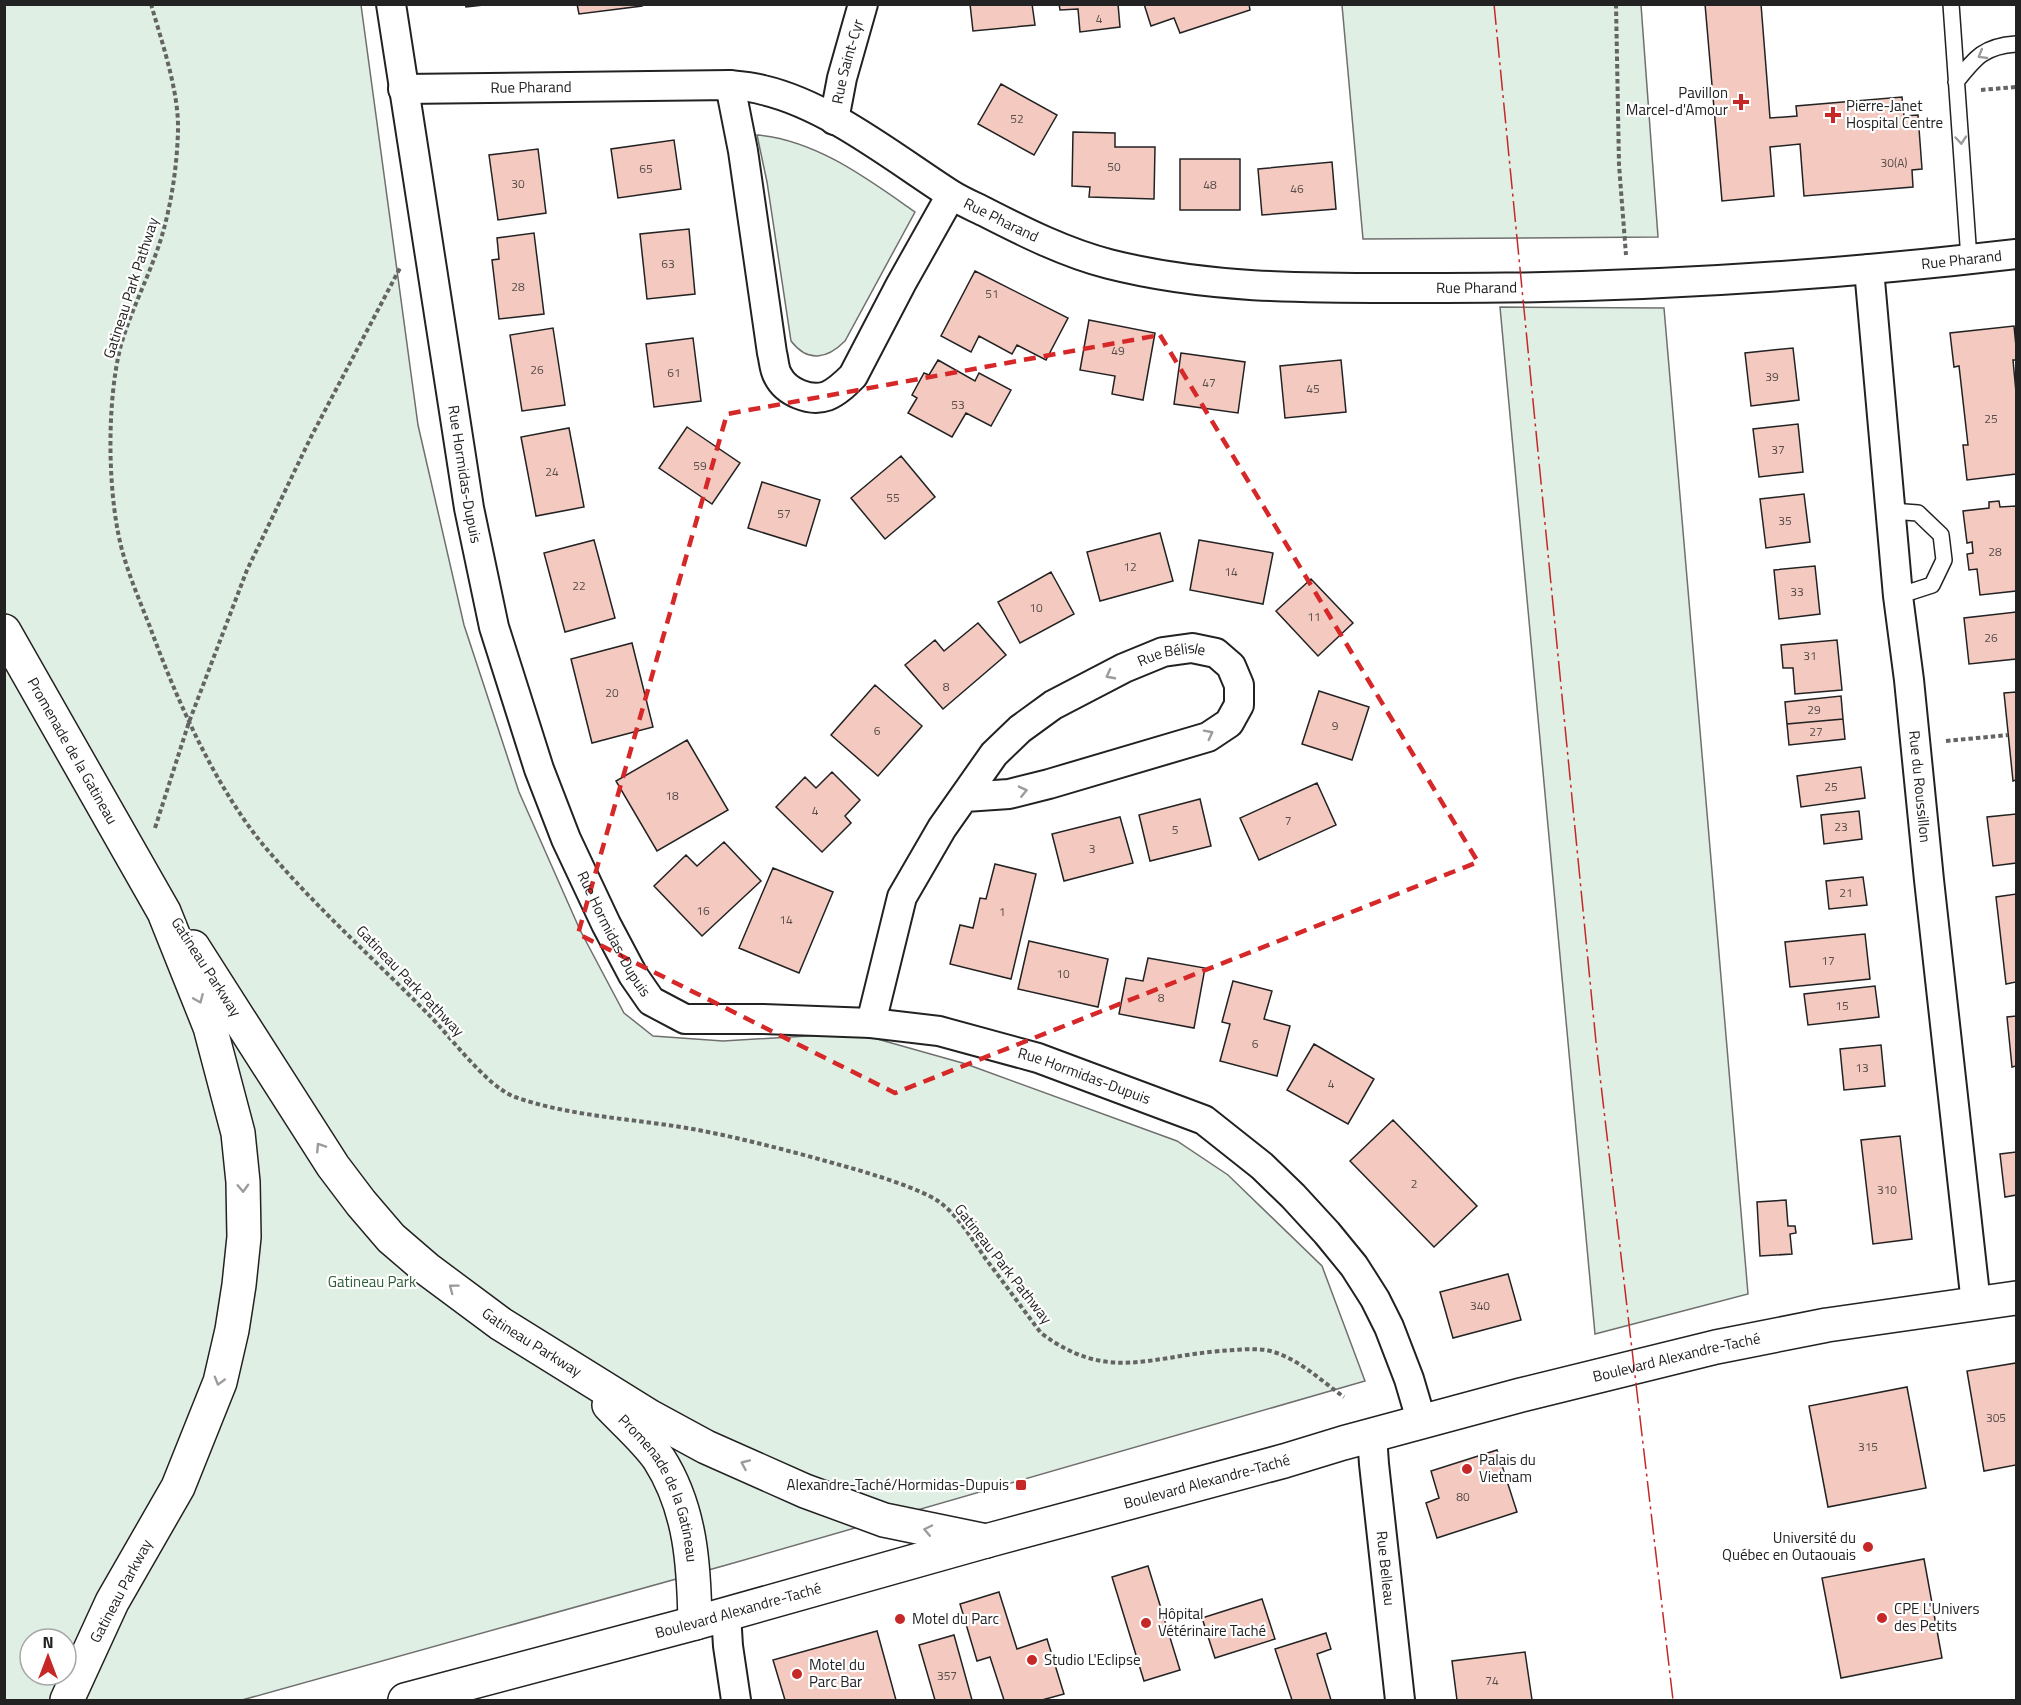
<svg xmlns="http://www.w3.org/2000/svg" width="2021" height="1705" viewBox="0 0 2021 1705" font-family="'Titillium Web',sans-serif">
	<rect width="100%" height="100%" fill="#fff"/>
	<path fill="#e0efe3" stroke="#6f6f6f" stroke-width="1.5" fill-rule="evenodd" d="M5,5H361L418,425L464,625L519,792L580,930L624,1013L653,1036L723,1041L856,1033L966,1064L1177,1141L1228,1175L1322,1266L1365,1381L730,1564L242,1700H5ZM30,1639H66V1675H30Z
		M1342,5H1641L1658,237L1363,239Z
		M757,135C816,140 868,179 915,212L845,341C827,359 808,363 791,341L767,182Z
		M1500,307L1664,308L1748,1294L1595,1334Z"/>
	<path fill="#f3c9c0" stroke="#222" stroke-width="1.5" d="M465,4H493L466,7Z
		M577,4H642V6L579,14Z
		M970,4H1032L1035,25L973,31Z
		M1059,4H1118L1120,27L1080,32L1078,9L1060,10Z
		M1144,4H1249L1250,10L1180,33L1174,18L1151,26Z
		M1705,4H1761L1770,118L1797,116L1796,106L1902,97L1904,116L1918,115L1922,169L1912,170L1913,187L1804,196L1800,144L1770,147L1774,196L1722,201Z
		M1001,84L1057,115L1034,155L978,124Z
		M1073,132L1115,133V147H1155L1154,199L1089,197L1090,187L1072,186Z
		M674,140L681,189L618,198L611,149Z
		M538,149L546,213L498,220L489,155Z
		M1180,159H1240V210H1180Z
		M1332,162L1336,209L1262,215L1258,169Z
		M689,229L695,294L647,299L640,234Z
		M534,233L544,314L499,319L492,260L499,259L497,238Z
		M975,271L1068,318L1046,360L1017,345L1012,354L979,336L971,352L941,336Z
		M1089,320L1155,333L1143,400L1112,394L1115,376L1080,370Z
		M2014,326L2016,346V360H2013L2016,392V474L1967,480L1963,445H1968L1959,366L1954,367L1950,333Z
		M553,328L565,405L522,411L510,335Z
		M693,338L701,401L654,407L646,344Z
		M1793,348L1799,400L1751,406L1745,353Z
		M1181,353L1245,362L1238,413L1174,404Z
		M938,360L975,381L979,373L1011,390L991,426L966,413L952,437L908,413L917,398L912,395L924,373L929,375Z
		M1341,360L1346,412L1285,418L1280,366Z
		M1798,424L1803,472L1759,477L1753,429Z
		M687,427L740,463L712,504L659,468Z
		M569,428L584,507L536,516L521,437Z
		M901,456L935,497L885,539L851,498Z
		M762,482L820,500L806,546L748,528Z
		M1804,494L1810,542L1766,548L1760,499Z
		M1999,501L2000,507L2016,506V591L1980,595L1977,569L1969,570L1967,554L1973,553L1972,542L1967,543L1963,511L1989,508V502Z
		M1160,533L1173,581L1100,601L1087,552Z
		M594,540L615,618L565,632L544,553Z
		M1199,540L1273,553L1263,604L1190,590Z
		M1815,566L1820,614L1779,619L1774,570Z
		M1051,572L1074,614L1020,643L998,602Z
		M1311,579L1353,623L1318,656L1276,611Z
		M2016,612V659L1969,664L1964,618Z
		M978,623L1006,655L943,709L905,665L935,640L944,651Z
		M1837,640L1842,690L1795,694L1793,668H1783L1781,645Z
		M632,643L653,727L592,743L571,659Z
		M875,685L922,726L878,776L831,735Z
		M1319,691L1369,707L1352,760L1302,744Z
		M2016,692V780L2013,781L2004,693Z
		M1841,696L1843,719L1787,724L1785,702Z
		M1843,719L1845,739L1789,745L1787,724Z
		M687,740L728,810L657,851L616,781Z
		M1861,767L1865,798L1801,807L1797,776Z
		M832,772L860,800L845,816L851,823L822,852L776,807L805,777L816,788Z
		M1317,783L1336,825L1259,860L1240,818Z
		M1200,799L1211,846L1150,861L1139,815Z
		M1859,811L1862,839L1824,844L1821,815Z
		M2016,814V863L1993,866L1987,817Z
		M1120,817L1133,863L1064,881L1052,834Z
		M724,842L761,881L702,936L654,886L686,855L697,866Z
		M995,864L1036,874L1011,979L950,964L960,925L973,928L980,898L986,899Z
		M773,868L833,892L799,973L739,948Z
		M1863,877L1867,905L1829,909L1826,881Z
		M2016,894V982L2006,984L1996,897Z
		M1865,934L1870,979L1790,987L1785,942Z
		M1029,941L1108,959L1098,1007L1018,989Z
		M1148,958L1205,968L1194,1028L1119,1014L1126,978L1143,981Z
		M1233,981L1272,991L1264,1019L1290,1026L1277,1076L1220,1061L1230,1024L1222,1022Z
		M1875,986L1879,1017L1808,1025L1804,994Z
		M2016,1016V1066L2012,1067L2007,1017Z
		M1314,1044L1374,1079L1348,1124L1287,1090Z
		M1881,1045L1885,1086L1844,1090L1840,1049Z
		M1393,1120L1477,1206L1434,1247L1350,1161Z
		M1900,1136L1912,1239L1873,1244L1861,1140Z
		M2016,1152V1195L2005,1197L2000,1154Z
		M1786,1200L1788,1226H1795L1796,1233L1790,1234L1792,1254L1760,1256L1757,1202Z
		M1508,1274L1521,1320L1453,1338L1440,1292Z
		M2016,1363V1465L1984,1471L1967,1371Z
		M1907,1387L1926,1488L1828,1507L1809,1406Z
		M1497,1450L1517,1512L1437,1538L1426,1503L1439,1498L1431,1471Z
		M1924,1559L1942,1658L1841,1678L1822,1578Z
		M1148,1566L1180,1670L1144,1681L1112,1577Z
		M999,1592L1017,1649L1047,1639L1064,1694L1042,1700H1004L990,1657L977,1661L960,1604Z
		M1262,1599L1275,1639L1215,1658L1202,1618Z
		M877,1631L896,1700H785L773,1660Z
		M1326,1633L1331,1649L1317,1654L1331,1700H1292L1275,1649Z
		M954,1635L972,1700H935L919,1645Z
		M1525,1652L1532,1700H1457L1452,1661Z"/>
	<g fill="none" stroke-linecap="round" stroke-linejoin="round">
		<defs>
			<path id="service" d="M1951,4L1969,259
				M1956,82C1975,58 1984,46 2016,44
				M1891,511L1918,513L1941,535L1944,560L1932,585L1898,596"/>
			<g id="minor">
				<path id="s1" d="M391,4L469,508L494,627L539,769L566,839L606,924L633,975L651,1001L685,1019H763L871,1023L939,1031L1038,1058L1204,1120L1262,1166L1293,1196L1327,1233L1354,1266L1375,1299L1389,1327L1409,1379L1422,1423"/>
				<path d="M730,85L743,151L772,353C774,360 774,370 778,376C786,392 810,402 827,396C837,392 845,384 853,376L901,284L951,195"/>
				<path id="s2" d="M403,89L730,85C741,86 753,87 763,90C828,105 894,158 950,194C961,201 973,206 985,212C1024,232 1066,253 1109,264C1211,290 1316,288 1422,288C1620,289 1819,277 2016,254"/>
				<path id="s3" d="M834,120L842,78L863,4"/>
				<path id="s4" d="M1869,269L1898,596L1909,680L1929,880L1976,1304"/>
				<path id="s5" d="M871,1023L902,897L942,828L994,754L1020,729L1053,705L1124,668L1163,652L1192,648L1216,653L1231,666L1239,685V705L1229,723L1208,737L1049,784L1009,794L965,797"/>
				<path id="s6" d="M1372,1435L1374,1464L1400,1700"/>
				<path d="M726,1614L728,1646L736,1700"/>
			</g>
			<g id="tertiary">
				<path id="s7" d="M4,631L164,912L210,1027L238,1133L243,1182L244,1237L239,1285L232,1330L220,1382L178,1487L112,1602L67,1700"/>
				<path id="s8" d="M193,947L333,1166L361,1203L391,1238L427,1269L501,1324L649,1416L706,1447L805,1491L884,1520L986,1541"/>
				<path id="s9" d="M609,1405C624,1421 646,1440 659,1459C691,1509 694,1566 695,1623"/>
			</g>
			<g id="secondary">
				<path id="s10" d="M405,1700L695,1623L986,1541L1284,1461L1343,1443L1521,1395L1716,1347L1827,1325L2016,1298"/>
			</g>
		</defs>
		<use href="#service" stroke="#222" stroke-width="18"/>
		<use href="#minor" stroke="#222" stroke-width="32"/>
		<use href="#tertiary" stroke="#222" stroke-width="36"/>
		<use href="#secondary" stroke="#222" stroke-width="36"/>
		<path stroke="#646464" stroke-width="4" stroke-dasharray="4.5 3" stroke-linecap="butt" d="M151,4C162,43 179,91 178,131C177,165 172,200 163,232C152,271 132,307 121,345C106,402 107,501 124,557C131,581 141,604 150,627C176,698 213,782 260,841C311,903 372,957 428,1014C451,1037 486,1086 515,1097C571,1117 640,1119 698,1130C750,1140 801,1154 851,1168C875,1175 918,1188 938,1201C958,1215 972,1239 985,1258C1004,1283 1022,1308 1041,1333C1106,1382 1148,1357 1220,1351C1235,1350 1252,1348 1266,1350C1296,1356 1320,1380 1344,1397
			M1616,4L1619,165L1626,255
			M1981,90L2016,87
			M1946,741L2008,735
			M155,828L189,722L247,570L311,437L400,268"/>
		<use href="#service" stroke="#fff" stroke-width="15"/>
		<use href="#minor" stroke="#fff" stroke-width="28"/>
		<use href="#tertiary" stroke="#fff" stroke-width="33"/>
		<use href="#secondary" stroke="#fff" stroke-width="33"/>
		<path stroke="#c62828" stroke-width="1.5" stroke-dasharray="21 4.5 3 4.5" stroke-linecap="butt" d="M1494,4L1596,1042L1673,1700"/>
	</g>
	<defs><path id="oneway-chevron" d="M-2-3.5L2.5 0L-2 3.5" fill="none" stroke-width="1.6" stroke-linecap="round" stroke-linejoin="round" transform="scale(1.5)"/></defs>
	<g stroke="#9c9c9c">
		<use href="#oneway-chevron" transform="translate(1982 55) rotate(149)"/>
		<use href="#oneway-chevron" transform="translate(1961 140) rotate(85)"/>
		<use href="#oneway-chevron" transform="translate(1110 675) rotate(152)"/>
		<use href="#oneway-chevron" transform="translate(1209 734) rotate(-27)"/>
		<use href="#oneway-chevron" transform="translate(1023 791) rotate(-13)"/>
		<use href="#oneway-chevron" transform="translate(199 999) rotate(67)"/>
		<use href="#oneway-chevron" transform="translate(320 1147) rotate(-123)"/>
		<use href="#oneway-chevron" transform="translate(243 1188) rotate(88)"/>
		<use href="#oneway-chevron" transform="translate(453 1288) rotate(-143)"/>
		<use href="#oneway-chevron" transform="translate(219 1381) rotate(106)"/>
		<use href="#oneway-chevron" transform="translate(745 1464) rotate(-156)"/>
		<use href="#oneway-chevron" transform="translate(928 1530) rotate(-168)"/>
	</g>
	<path fill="none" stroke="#d62828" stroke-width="4.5" stroke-dasharray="12 8" stroke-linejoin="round" d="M1160,335L1478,862L895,1093L578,934L727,414Z"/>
	<g fill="#c62828" stroke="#fff" stroke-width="2">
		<path d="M1738 93h6v6h6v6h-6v6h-6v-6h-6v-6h6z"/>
		<path d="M1830 106h6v6h6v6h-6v6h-6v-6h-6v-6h6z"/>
		<circle cx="1467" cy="1469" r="6"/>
		<rect x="1015" y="1479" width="12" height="12" rx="3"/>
		<circle cx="1868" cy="1547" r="6"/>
		<circle cx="1882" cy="1618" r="6"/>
		<circle cx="900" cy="1619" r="6"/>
		<circle cx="1146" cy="1623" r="6"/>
		<circle cx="1032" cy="1660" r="6"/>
		<circle cx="797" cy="1674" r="6"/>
	</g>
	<g text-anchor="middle" stroke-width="4.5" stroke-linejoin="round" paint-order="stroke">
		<g font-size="12" fill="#564c4a">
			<text x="1099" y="23">4</text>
			<text x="1017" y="123">52</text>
			<text x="1894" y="167">30(A)</text>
			<text x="1114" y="171">50</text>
			<text x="646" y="173">65</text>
			<text x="518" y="188">30</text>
			<text x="1210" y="189">48</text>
			<text x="1297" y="193">46</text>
			<text x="668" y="268">63</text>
			<text x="518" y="291">28</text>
			<text x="992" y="298">51</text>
			<text x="1118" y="355">49</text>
			<text x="537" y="374">26</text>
			<text x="674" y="377">61</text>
			<text x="1772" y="381">39</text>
			<text x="1209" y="387">47</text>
			<text x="1313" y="393">45</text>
			<text x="958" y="409">53</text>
			<text x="1991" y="423">25</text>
			<text x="1778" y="454">37</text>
			<text x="700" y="470">59</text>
			<text x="552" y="476">24</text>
			<text x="893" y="502">55</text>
			<text x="784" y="518">57</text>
			<text x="1785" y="525">35</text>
			<text x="1995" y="556">28</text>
			<text x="1130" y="571">12</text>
			<text x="1231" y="576">14</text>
			<text x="579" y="590">22</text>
			<text x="1797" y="596">33</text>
			<text x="1036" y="612">10</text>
			<text x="1314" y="621">11</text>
			<text x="1991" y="642">26</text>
			<text x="1810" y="660">31</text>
			<text x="946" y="691">8</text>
			<text x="612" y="697">20</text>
			<text x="1814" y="714">29</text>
			<text x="1335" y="730">9</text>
			<text x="877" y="735">6</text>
			<text x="1816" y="736">27</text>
			<text x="1831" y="791">25</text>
			<text x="672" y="800">18</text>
			<text x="815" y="815">4</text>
			<text x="1288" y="825">7</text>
			<text x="1841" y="831">23</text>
			<text x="1175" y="834">5</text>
			<text x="1092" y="853">3</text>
			<text x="1846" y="897">21</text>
			<text x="703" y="915">16</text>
			<text x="1002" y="916">1</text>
			<text x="786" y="924">14</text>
			<text x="1828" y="965">17</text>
			<text x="1063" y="978">10</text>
			<text x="1161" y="1002">8</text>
			<text x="1842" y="1010">15</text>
			<text x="1255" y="1048">6</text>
			<text x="1862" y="1072">13</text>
			<text x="1331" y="1088">4</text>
			<text x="1414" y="1188">2</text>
			<text x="1887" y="1194">310</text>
			<text x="1480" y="1310">340</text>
			<text x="1996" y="1422">305</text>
			<text x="1868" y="1451">315</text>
			<text x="1463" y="1501">80</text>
			<text x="947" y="1680">357</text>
			<text x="1492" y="1685">74</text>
		</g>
		<g font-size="15" fill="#222" stroke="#fff">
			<text dy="5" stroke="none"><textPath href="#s3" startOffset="60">Rue Saint-Cyr</textPath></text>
			<text dy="5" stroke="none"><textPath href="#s2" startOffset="128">Rue Pharand</textPath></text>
			<text dy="5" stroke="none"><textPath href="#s2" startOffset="633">Rue Pharand</textPath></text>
			<text dy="5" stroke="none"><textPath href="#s2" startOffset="1605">Rue Pharand</textPath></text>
			<text transform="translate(131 288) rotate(-72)" y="5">Gatineau Park Pathway</text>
			<text dy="5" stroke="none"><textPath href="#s2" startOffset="1119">Rue Pharand</textPath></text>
			<text dy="5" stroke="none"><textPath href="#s1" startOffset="476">Rue Hormidas-Dupuis</textPath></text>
			<text dy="5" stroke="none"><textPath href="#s5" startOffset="507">Rue Bélisle</textPath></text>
			<text dy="5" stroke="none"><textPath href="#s7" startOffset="138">Promenade de la Gatineau</textPath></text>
			<text dy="5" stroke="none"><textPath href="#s4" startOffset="520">Rue du Roussillon</textPath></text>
			<text dy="5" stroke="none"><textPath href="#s1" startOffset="962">Rue Hormidas-Dupuis</textPath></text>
			<text transform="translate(206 967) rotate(57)" y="5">Gatineau Parkway</text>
			<text transform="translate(410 981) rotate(46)" y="5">Gatineau Park Pathway</text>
			<text dy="5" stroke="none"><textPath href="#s1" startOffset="1484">Rue Hormidas-Dupuis</textPath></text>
			<text transform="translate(1003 1264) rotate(52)" y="5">Gatineau Park Pathway</text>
			<text dy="5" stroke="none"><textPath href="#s8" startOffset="528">Gatineau Parkway</textPath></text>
			<text dy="5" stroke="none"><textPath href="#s10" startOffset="1317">Boulevard Alexandre-Taché</textPath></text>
			<text dy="5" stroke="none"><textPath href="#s10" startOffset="831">Boulevard Alexandre-Taché</textPath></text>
			<text dy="5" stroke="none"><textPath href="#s9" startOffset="100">Promenade de la Gatineau</textPath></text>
			<text dy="5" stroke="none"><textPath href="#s6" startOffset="134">Rue Belleau</textPath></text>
			<text transform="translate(121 1591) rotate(-62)" y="5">Gatineau Parkway</text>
			<text dy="5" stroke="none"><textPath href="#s10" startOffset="345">Boulevard Alexandre-Taché</textPath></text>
		</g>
		<g font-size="15" fill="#222" stroke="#fff" text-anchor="start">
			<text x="1728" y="98" text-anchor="end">Pavillon<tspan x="1728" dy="17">Marcel-d'Amour</tspan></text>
			<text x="1846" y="111">Pierre-Janet<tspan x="1846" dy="17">Hospital Centre</tspan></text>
			<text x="1479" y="1465">Palais du<tspan x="1479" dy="17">Vietnam</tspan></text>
			<text x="1009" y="1490" text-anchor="end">Alexandre-Taché/Hormidas-Dupuis</text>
			<text x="1856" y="1543" text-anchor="end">Université du<tspan x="1856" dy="17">Québec en Outaouais</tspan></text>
			<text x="1894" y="1614">CPE L'Univers<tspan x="1894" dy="17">des Petits</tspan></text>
			<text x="1158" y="1619">Hôpital<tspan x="1158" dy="17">Vétérinaire Taché</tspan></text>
			<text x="912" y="1624">Motel du Parc</text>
			<text x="1044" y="1665">Studio L'Eclipse</text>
			<text x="809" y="1670">Motel du<tspan x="809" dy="17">Parc Bar</tspan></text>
		</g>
		<g font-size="15" fill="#2f5e38" stroke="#fff">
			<text x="372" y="1287">Gatineau Park</text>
		</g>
	</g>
	<rect width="2021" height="1705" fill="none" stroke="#222222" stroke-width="12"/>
	<g transform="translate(48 1657)"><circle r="28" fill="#ffffff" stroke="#a7a7a7" stroke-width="1.5"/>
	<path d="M0-4.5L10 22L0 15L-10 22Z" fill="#c62828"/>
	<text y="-9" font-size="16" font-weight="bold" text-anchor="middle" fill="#222222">N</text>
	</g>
</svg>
